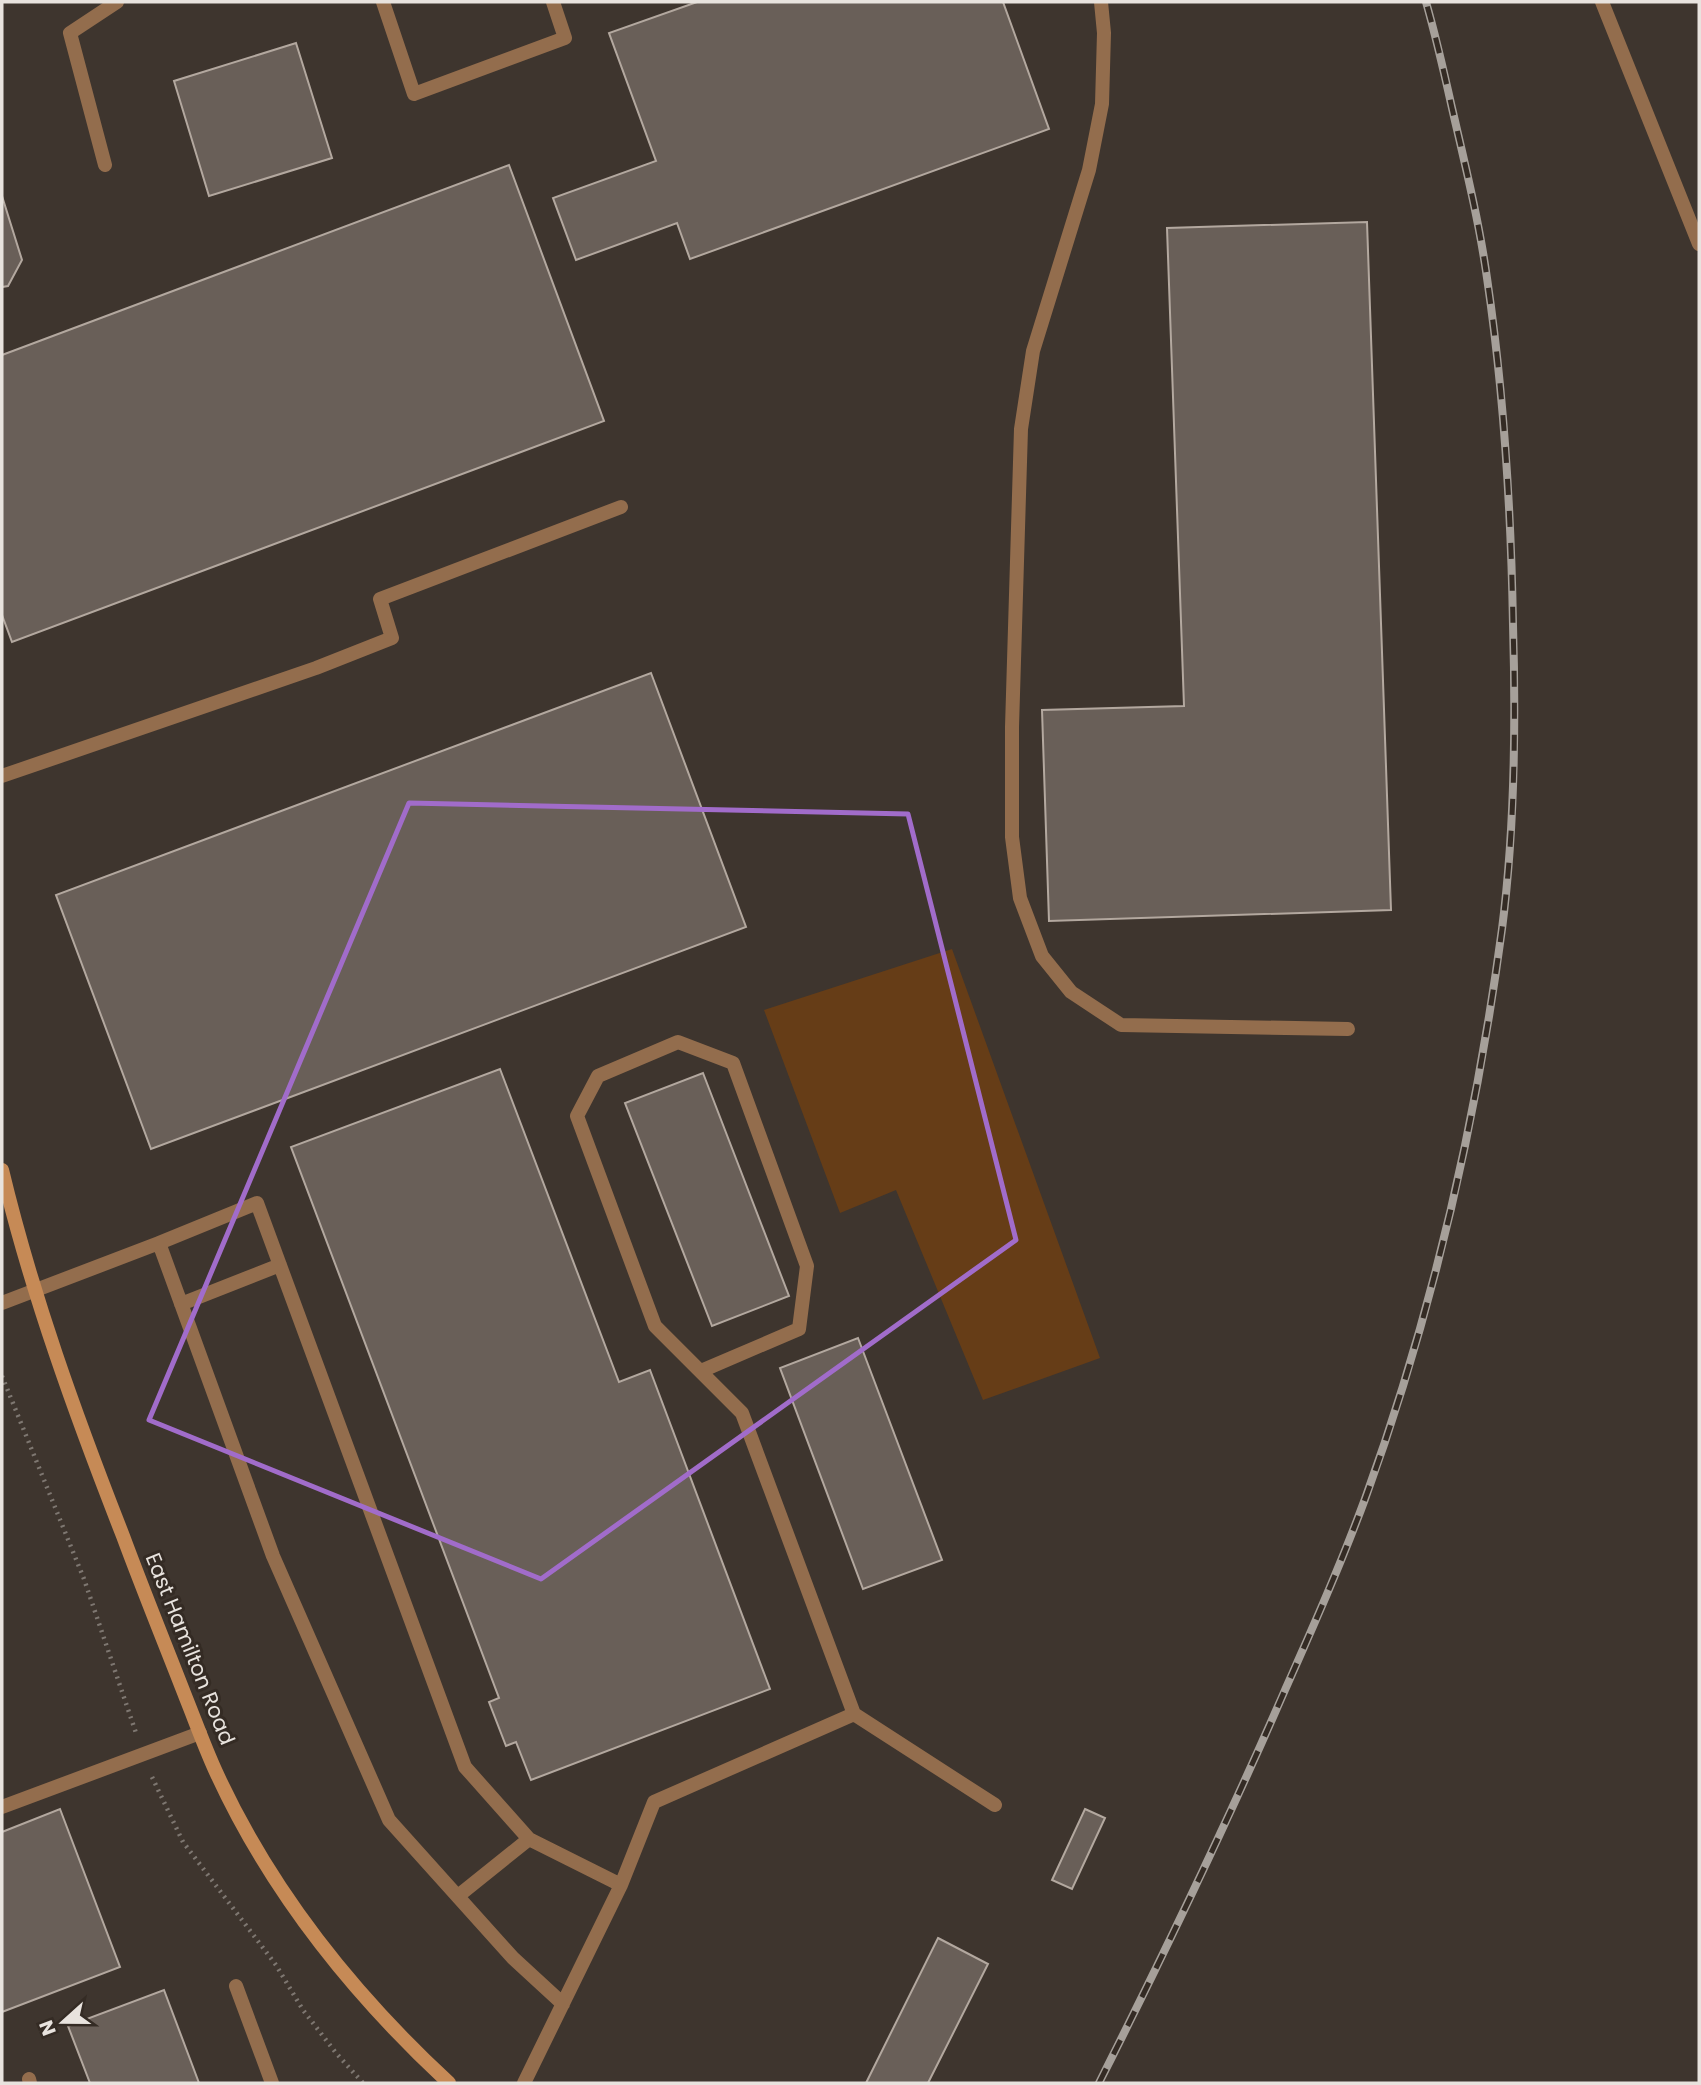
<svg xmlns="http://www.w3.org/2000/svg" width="1701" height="2085" viewBox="0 0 1701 2085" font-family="Poppins,sans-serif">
	<rect width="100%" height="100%" fill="#3e352e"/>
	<path fill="#663d17" d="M952,949L1100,1358L983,1400L896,1190L840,1213L764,1010Z"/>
	<path fill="#695f58" stroke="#b3a89f" stroke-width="2" d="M697,2H1003L1049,129L690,259L677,223L576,260L553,198L656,161L609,33Z
		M296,43L332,158L209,196L174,81Z
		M509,165L604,421L12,642L2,615V355Z
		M2,196L22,260L8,286L2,287Z
		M1367,222L1391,910L1049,921L1042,710L1184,706L1167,228Z
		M651,673L746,927L151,1149L56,895Z
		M500,1069L619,1382L650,1370L770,1689L531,1780L516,1742L506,1746L489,1702L499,1698L291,1147Z
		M703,1073L789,1296L712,1326L625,1103Z
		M858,1338L942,1560L863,1589L780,1368Z
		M60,1809L120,1967L2,2012V1832Z
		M1085,1809L1105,1818L1072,1889L1052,1880Z
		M938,1938L988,1964L928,2083H866Z
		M164,1990L199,2083H90L68,2026Z"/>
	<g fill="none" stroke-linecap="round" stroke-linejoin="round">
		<path stroke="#7e7771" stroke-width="4.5" stroke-dasharray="2 5" stroke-linecap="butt" d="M2,1376L84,1579L136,1733
			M152,1777L183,1842L276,1965L303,2010L336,2053L363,2083"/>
		<path stroke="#936d4d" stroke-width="14" d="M383,2L414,94L565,38L553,2
			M1101,2L1104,33L1102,104L1089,170L1033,351L1021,429L1012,727V837L1020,898L1042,956L1071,992L1121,1025L1348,1029
			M105,165L70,33L117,2
			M2,776L316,668L392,638L380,599L621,507
			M159,1243L257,1203L465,1767L529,1839L621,1885
			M2,1303L159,1243L273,1556L389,1820L513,1958L563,2004
			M181,1304L280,1265
			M854,1714L995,1805
			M2,1807L200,1733
			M458,1896L529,1839
			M236,1986L272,2083
			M29,2079L30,2083
			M524,2083L621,1885L654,1802L854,1714L742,1413L655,1326L577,1116L598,1076L678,1042L733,1063L807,1266L799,1329L701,1371"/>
		<path stroke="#936d4d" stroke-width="14" d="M1602,2L1699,244"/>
		<path stroke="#c68a56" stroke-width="14" d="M2,1170C32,1295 76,1416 123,1536C143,1590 165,1644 186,1698C196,1723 205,1748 216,1772C270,1890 354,1995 449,2083"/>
		<defs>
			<path id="rail" d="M1099,2083C1164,1954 1227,1823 1285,1690C1313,1627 1341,1564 1365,1499C1432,1315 1476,1123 1502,929C1515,828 1516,726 1513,625C1511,508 1504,393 1487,278C1479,221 1465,164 1452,108C1444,72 1436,37 1426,2"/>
		</defs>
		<use href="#rail" stroke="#a6a09a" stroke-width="8"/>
		<use href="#rail" stroke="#342b24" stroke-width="5" stroke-dasharray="16" stroke-linecap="butt"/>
	</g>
	<path fill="none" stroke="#a16cca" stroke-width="5" stroke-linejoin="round" d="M409,803L908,814L1016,1240L541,1579L149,1420Z"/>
	<g text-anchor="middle" stroke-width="6" stroke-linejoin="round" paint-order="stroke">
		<g font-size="21" fill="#e8e3de" stroke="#342b24">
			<text transform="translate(190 1649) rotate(68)" y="7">East Hamilton Road</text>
		</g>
	</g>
	<rect width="1701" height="2085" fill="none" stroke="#e8e3de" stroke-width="7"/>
	<g transform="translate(63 2022) rotate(249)" stroke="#342b24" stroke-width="5" paint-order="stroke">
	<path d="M0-5L12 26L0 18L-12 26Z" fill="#e8e3de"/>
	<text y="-10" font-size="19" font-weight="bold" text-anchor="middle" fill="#e8e3de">N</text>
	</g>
</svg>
